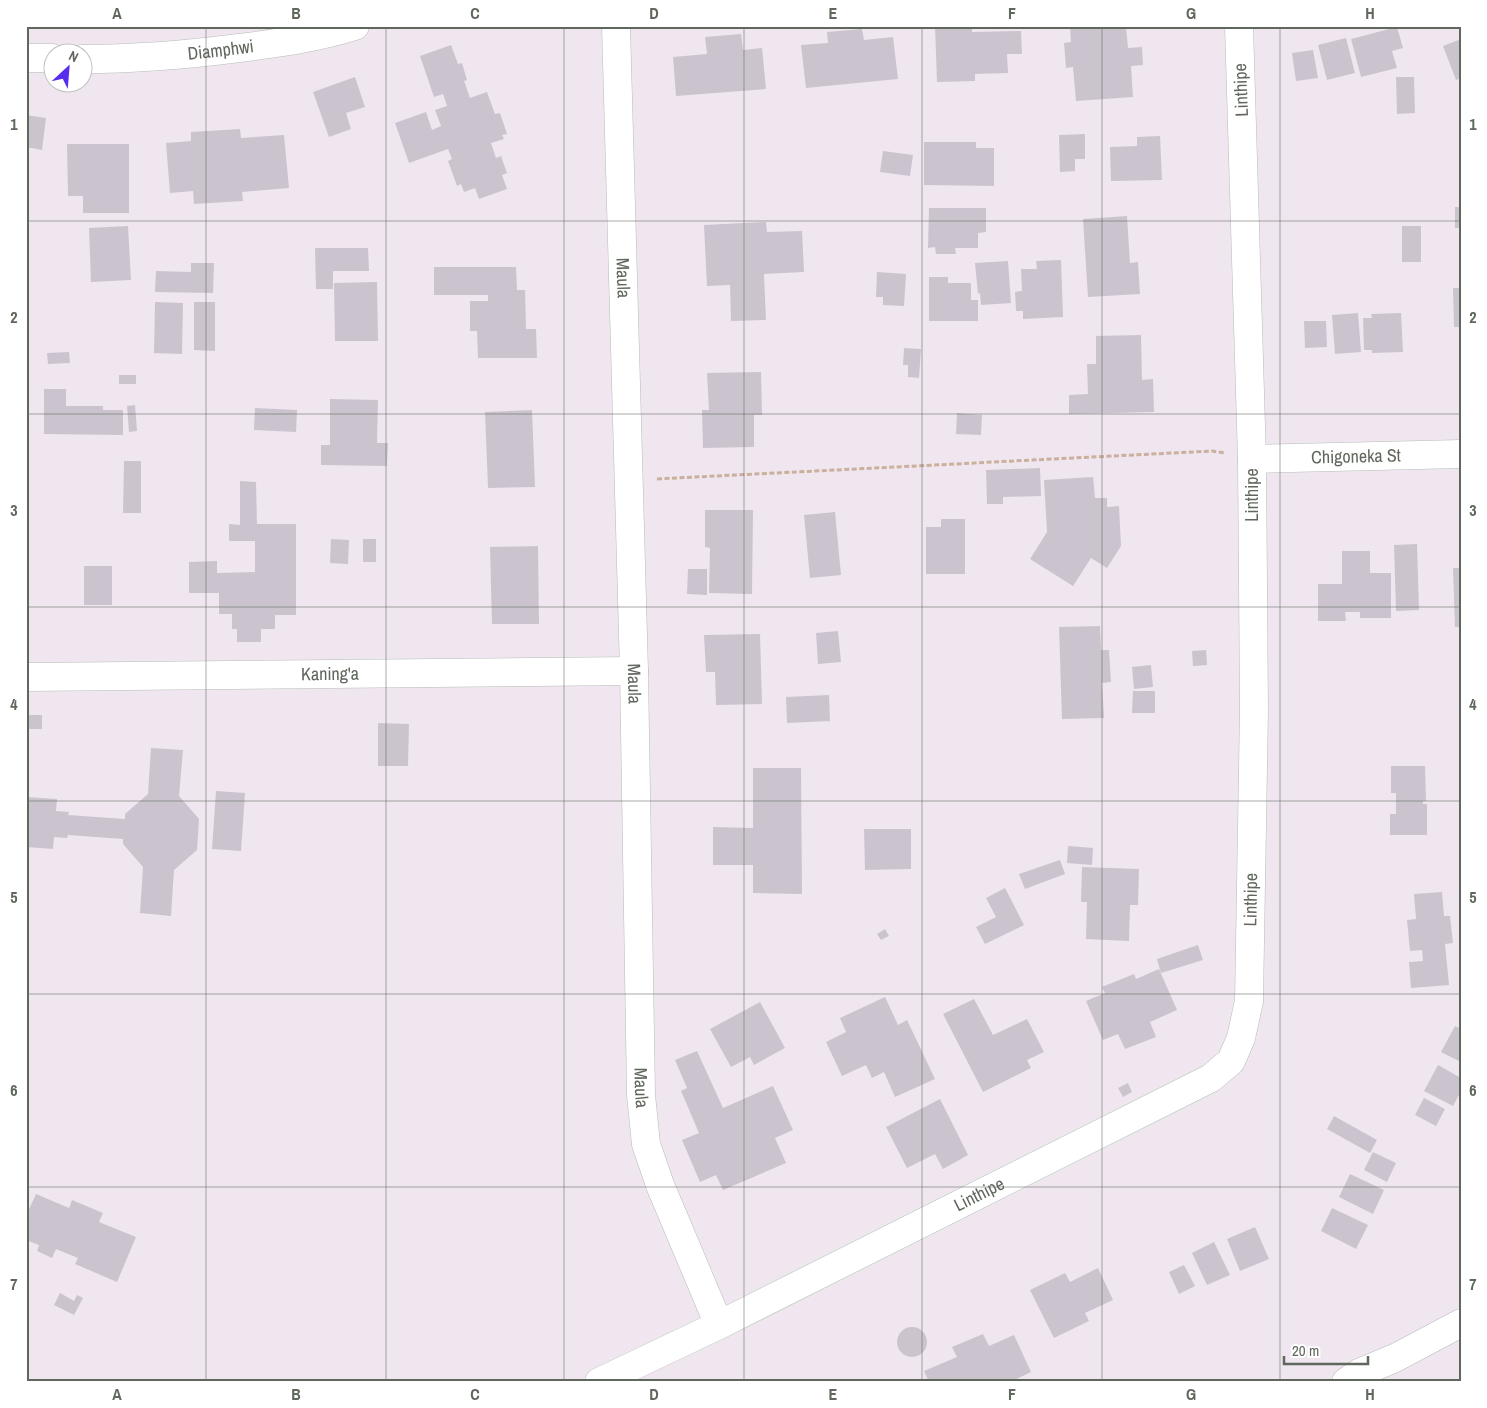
<svg xmlns="http://www.w3.org/2000/svg" width="1487" height="1408" viewBox="0 0 1487 1408" font-family="'Archivo Narrow',sans-serif">
	<rect width="100%" height="100%" fill="#efe6f0"/>
	<path fill="#cbc4ce" d="M935,26H972V32L1021,31L1022,54H1007L1008,73L975,74V81L937,82Z
		M1070,26H1126L1128,48L1142,47L1143,65L1131,66L1133,97L1076,101L1073,67L1066,68L1064,43L1071,42Z
		M1397,27L1403,48L1392,51L1397,68L1361,77L1351,39Z
		M862,29L864,40L893,37L898,79L806,88L801,45L828,43L827,32Z
		M741,34L743,50L762,48L766,89L676,96L673,57L707,54L705,37Z
		M1346,38L1355,73L1327,80L1318,45Z
		M1461,39V78L1456,80L1443,46Z
		M451,45L458,64L462,63L467,80L464,81L470,98L487,92L495,114L500,113L507,134L502,135L504,139L491,143L496,158L501,156L507,173L502,175L507,189L479,199L475,188L464,192L461,184L457,186L448,161L452,159L448,149L409,163L395,123L426,112L432,130L441,126L435,110L447,106L443,94L434,97L420,56Z
		M1313,50L1318,78L1296,81L1292,53Z
		M355,77L365,107L346,113L351,129L329,137L313,92Z
		M1396,77H1414L1415,113L1397,114Z
		M26,115L46,118L42,150L26,147Z
		M240,129L241,138L284,135L289,188L242,192L243,201L194,204L193,191L170,193L166,143L191,141V132Z
		M1085,134V159H1075V171L1060,172L1059,135Z
		M1160,136L1162,180L1111,181L1110,147L1137,146V137Z
		M924,142H976V148H994V186L924,185Z
		M67,144H129V213H83V196H68Z
		M883,151L913,155L910,176L880,172Z
		M1455,207H1461V228H1455Z
		M929,208H986V232L978,233V248H955L956,254H936L935,247L928,248Z
		M1127,216L1130,263L1138,262L1140,294L1088,297L1083,219Z
		M766,222L767,232L802,231L804,272L764,274L766,320L731,321L730,285L707,286L704,225Z
		M128,226L131,280L91,282L89,228Z
		M1402,226H1421V262H1402Z
		M315,248H368L369,271H333V289H316Z
		M1061,260L1063,317L1023,319V311H1016L1015,292L1022,291L1021,269H1037L1036,261Z
		M1008,261L1011,303L981,305L980,293L978,294L975,263Z
		M191,263H214L213,293L155,292L156,271L191,272Z
		M434,267H516L517,290H525L526,329H536L537,358H478L477,331H470V301H488V295H434Z
		M877,272L906,274L904,306L883,305V297H876Z
		M929,277H948V283H971V300H978V321H929Z
		M377,282L378,341H335L334,283Z
		M1453,288H1461V327H1454Z
		M155,302L183,303L182,354L154,353Z
		M194,302H215V351L194,350Z
		M1358,313L1361,352L1335,354L1332,315Z
		M1401,313L1403,352L1372,353V350H1364L1363,318H1372L1371,314Z
		M1304,321H1326L1327,347L1305,348Z
		M1141,335L1142,380L1153,379L1154,412L1069,414V395L1088,394L1087,364H1096V336Z
		M904,348L921,349L919,378L908,377V365H903Z
		M69,352L70,363L48,364L47,353Z
		M761,372L762,415H754V447L703,448L702,410H709L707,373Z
		M119,375H136V384H119Z
		M44,389H66V406H103V410H123V435L44,434Z
		M330,399L378,400L377,443H388L387,466L321,465V445H330Z
		M135,405L137,431L129,432L127,406Z
		M255,408L297,410L296,432L254,430Z
		M532,410L535,487L488,488L485,412Z
		M957,413L982,415L981,435L956,434Z
		M124,461H141V513H123Z
		M1040,468L1041,496L1003,497V504H987L986,470Z
		M1093,477L1095,498H1107V507L1119,506L1121,546L1107,568L1091,558L1073,586L1030,559L1047,532L1044,480Z
		M240,481L256,482L257,524H296V615H275V629H261V642H237V629H232V614H219V593H189V562L217,561V573L255,572V541H229V524L240,525Z
		M705,510H753L752,594L709,593L710,548L705,547Z
		M835,512L841,575L810,578L804,515Z
		M941,519H965V574H926V527H941Z
		M331,539L349,540L348,564L330,563Z
		M363,539H376V562H363Z
		M1417,544L1419,610L1396,611L1394,545Z
		M538,546L539,624H492L490,547Z
		M1342,551H1370V573H1391V618H1360V612H1345L1346,621H1318V584H1342Z
		M84,566H112V605H84Z
		M1453,568H1461V627H1455Z
		M688,569H707V595L687,594Z
		M1100,626L1101,650H1109L1111,682L1102,683L1104,718L1062,719L1059,627Z
		M838,631L841,662L818,664L816,633Z
		M760,634L762,704L716,705L715,672H706L704,635Z
		M1206,650L1207,665L1193,666L1192,651Z
		M1151,665L1153,687L1134,689L1132,667Z
		M1133,691H1155V713H1132Z
		M829,695L830,721L787,723L786,697Z
		M29,715H42V729H29Z
		M378,723L409,724L408,766H378Z
		M151,748L183,750L179,796L199,819L197,850L174,870L171,916L140,913L143,867L123,844V839L68,835L67,838L54,837L53,849L26,847V797L57,799L56,811L69,812L68,815L125,819V814L148,794Z
		M1391,766H1425L1426,801H1423V804H1427V835H1390V814H1396V793H1391Z
		M753,768H801L802,894L753,893V865H713V827L753,828Z
		M216,791L245,793L241,851L212,849Z
		M864,829H911V869L865,870Z
		M1068,846L1093,848L1092,865L1067,863Z
		M1060,860L1065,874L1025,889L1019,874Z
		M1082,867L1139,869L1138,905H1130L1129,941L1086,939L1087,902H1081Z
		M1005,888L1024,925L985,944L976,927L996,917L986,898Z
		M1442,892L1444,916H1450L1453,943L1445,944L1449,985L1411,988L1409,962L1423,961L1422,950L1410,951L1407,920L1416,919L1414,894Z
		M885,929L889,936L881,940L877,934Z
		M1198,945L1203,960L1161,973L1157,959Z
		M1159,969L1177,1010L1150,1022L1156,1037L1125,1049L1118,1034L1103,1040L1086,1001L1105,993L1102,987L1134,974L1136,979Z
		M885,997L898,1025L907,1020L935,1079L895,1097L884,1072L872,1078L866,1065L842,1076L826,1042L846,1032L840,1018Z
		M974,999L993,1035L1027,1019L1044,1052L1027,1060L1031,1068L983,1092L943,1014Z
		M760,1002L785,1048L754,1065L750,1057L731,1067L710,1029Z
		M1455,1026L1461,1029V1062L1441,1052Z
		M697,1051L723,1108L773,1086L793,1130L775,1138L786,1163L723,1190L716,1175L700,1182L682,1140L699,1133L681,1091L687,1088L675,1060Z
		M1438,1065L1461,1078V1091L1453,1106L1424,1091Z
		M1128,1083L1132,1092L1123,1097L1118,1088Z
		M1424,1098L1445,1109L1436,1126L1415,1115Z
		M940,1099L968,1155L943,1169L935,1154L907,1168L886,1127Z
		M1334,1116L1377,1140L1370,1153L1327,1129Z
		M1373,1152L1396,1163L1387,1182L1364,1170Z
		M1350,1174L1384,1190L1373,1214L1339,1197Z
		M36,1194L69,1208L72,1200L103,1213L99,1222L136,1237L117,1282L75,1264L78,1258L56,1249L52,1258L37,1251L39,1245L26,1240V1216Z
		M1332,1208L1368,1225L1356,1249L1321,1231Z
		M1255,1227L1269,1259L1240,1271L1227,1239Z
		M1214,1242L1230,1275L1207,1285L1192,1253Z
		M1184,1265L1195,1286L1179,1294L1169,1272Z
		M1098,1268L1113,1300L1085,1313L1089,1321L1054,1338L1030,1290L1065,1273L1070,1282Z
		M60,1293L74,1301L77,1295L83,1298L74,1315L54,1305Z
		M897 1342a15 15 0 1 1 30 0a15 15 0 1 1-30 0Z
		M983,1334L989,1346L1014,1335L1031,1372L1010,1382H929L924,1371L957,1357L952,1347Z"/>
	<g fill="none" stroke-linecap="round" stroke-linejoin="round">
		<defs>
			<g id="minor">
				<path id="s1" d="M616,26L634,671L641,1095L646,1144L660,1185L719,1325"/>
				<path d="M26,58H52"/>
				<path id="s2" d="M82,59C136,59 185,55 239,48C278,43 317,38 355,26"/>
				<path id="s3" d="M1252,459L1461,454"/>
				<path id="s4" d="M26,677L634,671"/>
				<path id="s5" d="M599,1382L719,1325L1211,1078L1231,1061L1241,1038L1249,1001L1254,709L1252,459L1239,26"/>
				<path d="M1346,1382L1359,1373L1395,1358L1461,1323"/>
			</g>
		</defs>
		<use href="#minor" stroke="#b7bdb6" stroke-width="29"/>
		<path stroke="#cbb09c" stroke-width="3" stroke-dasharray="5 2.5" stroke-linecap="butt" d="M657,479L1212,451L1225,453"/>
		<use href="#minor" stroke="#fff" stroke-width="28"/>
	</g>
	<path fill="none" stroke="#60675d" stroke-width="1" stroke-opacity="0.55" d="M206,26V1382M386,26V1382M564,26V1382M744,26V1382M922,26V1382M1102,26V1382M1280,26V1382M26,221H1461M26,414H1461M26,607H1461M26,801H1461M26,994H1461M26,1187H1461"/>
	<g text-anchor="middle" stroke-width="4.5" stroke-linejoin="round" paint-order="stroke">
		<g font-size="18" fill="#60675d" stroke="#fff">
			<text dy="6" stroke="none"><textPath href="#s2" startOffset="139">Diamphwi</textPath></text>
			<text transform="translate(1241 90) rotate(-92)" y="6">Linthipe</text>
			<text dy="6" stroke="none"><textPath href="#s1" startOffset="252">Maula</textPath></text>
			<text dy="6" stroke="none"><textPath href="#s3" startOffset="104">Chigoneka St</textPath></text>
			<text transform="translate(1252 495) rotate(-90)" y="6">Linthipe</text>
			<text dy="6" stroke="none"><textPath href="#s4" startOffset="304">Kaning'a</textPath></text>
			<text dy="6" stroke="none"><textPath href="#s1" startOffset="658">Maula</textPath></text>
			<text dy="6" stroke="none"><textPath href="#s5" startOffset="874">Linthipe</textPath></text>
			<text dy="6" stroke="none"><textPath href="#s1" startOffset="1062">Maula</textPath></text>
			<text dy="6" stroke="none"><textPath href="#s5" startOffset="424">Linthipe</textPath></text>
		</g>
	</g>
	<rect width="1487" height="1408" fill="none" stroke="#ffffff" stroke-width="55"/>
	<g transform="translate(68 68) rotate(26)"><circle r="24" fill="#ffffff" stroke="#bfc2be"/>
	<path d="M0-4L9 19L0 12L-9 19Z" fill="#572eee"/>
	<text y="-8" font-size="14" font-weight="bold" text-anchor="middle" fill="#60675d">N</text>
	</g>
	<path d="M1284 1356v8h84v-8" fill="none" stroke="#60675d" stroke-width="2.5"/>
	<text x="1292" y="1356" font-size="15" fill="#60675d" stroke="#ffffff" stroke-width="4" paint-order="stroke">20 m</text>
	<rect x="28" y="28" width="1432" height="1352" fill="none" stroke="#60675d" stroke-width="2"/>
	<g font-size="16" text-anchor="middle" font-weight="bold" fill="#60675d">
		<text x="117" y="19">A</text>
		<text x="296" y="19">B</text>
		<text x="475" y="19">C</text>
		<text x="654" y="19">D</text>
		<text x="833" y="19">E</text>
		<text x="1012" y="19">F</text>
		<text x="1191" y="19">G</text>
		<text x="1370" y="19">H</text>
		<text x="14" y="130">1</text>
		<text x="1473" y="130">1</text>
		<text x="14" y="323">2</text>
		<text x="1473" y="323">2</text>
		<text x="14" y="516">3</text>
		<text x="1473" y="516">3</text>
		<text x="14" y="710">4</text>
		<text x="1473" y="710">4</text>
		<text x="14" y="903">5</text>
		<text x="1473" y="903">5</text>
		<text x="14" y="1096">6</text>
		<text x="1473" y="1096">6</text>
		<text x="14" y="1290">7</text>
		<text x="1473" y="1290">7</text>
		<text x="117" y="1400">A</text>
		<text x="296" y="1400">B</text>
		<text x="475" y="1400">C</text>
		<text x="654" y="1400">D</text>
		<text x="833" y="1400">E</text>
		<text x="1012" y="1400">F</text>
		<text x="1191" y="1400">G</text>
		<text x="1370" y="1400">H</text>
	</g>
</svg>
